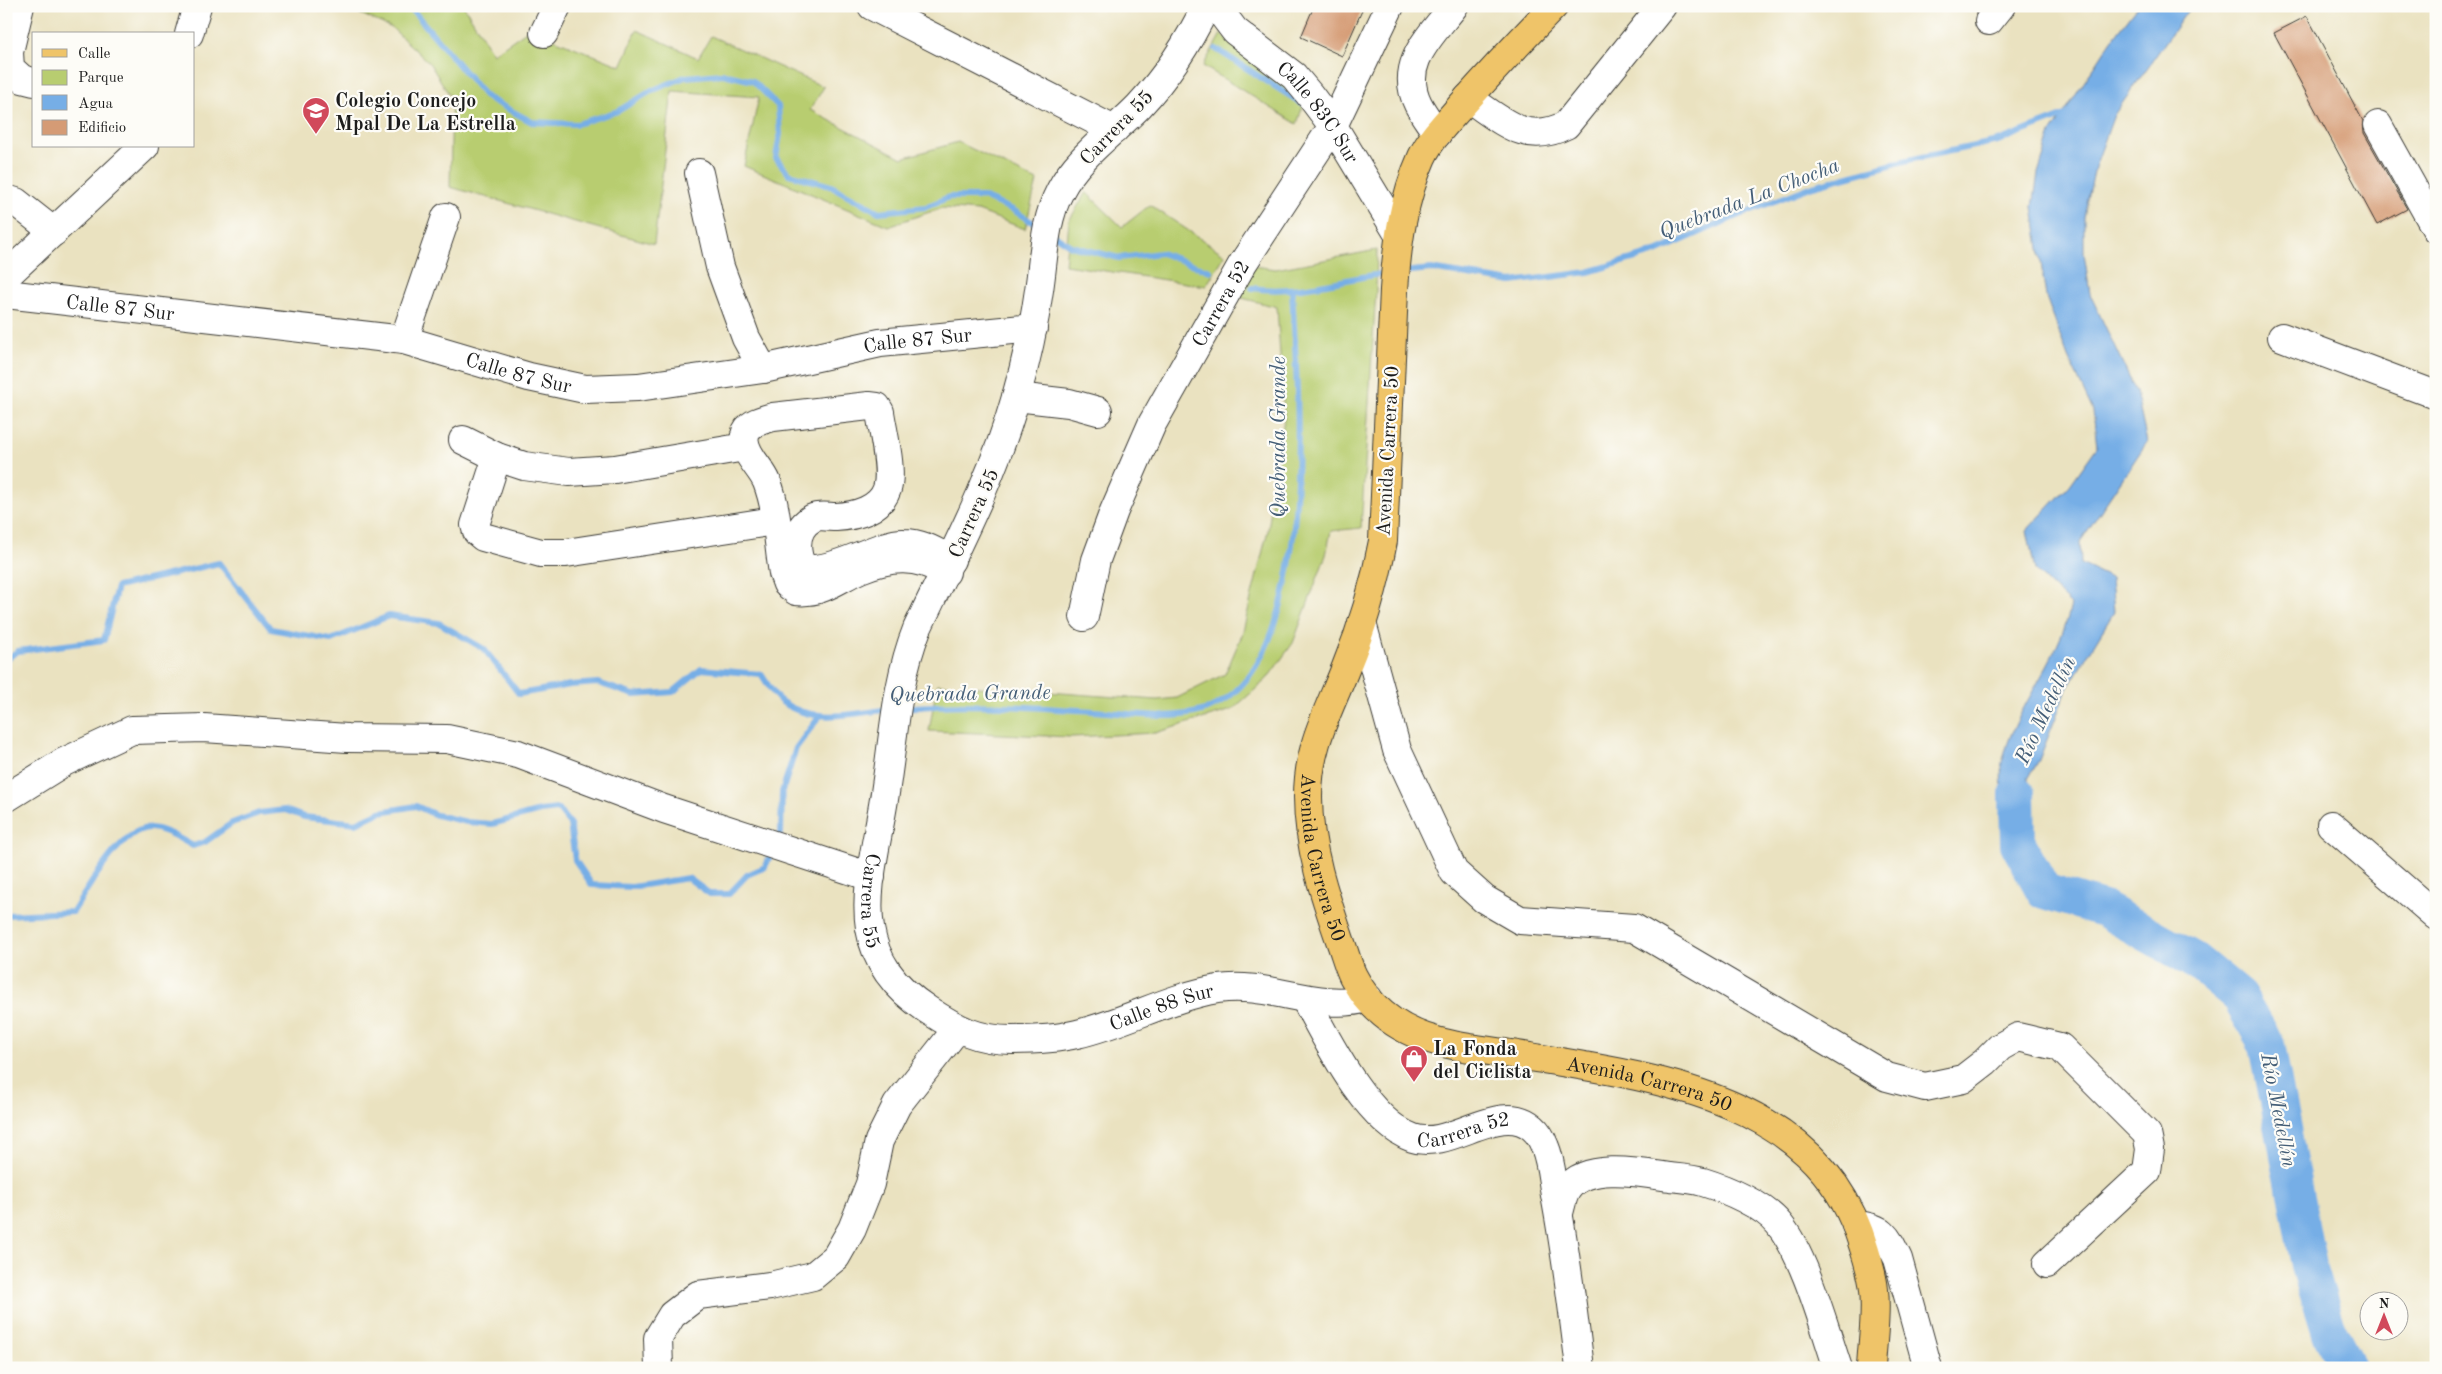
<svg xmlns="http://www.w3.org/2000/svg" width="2442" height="1374" viewBox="0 0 2442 1374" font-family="'Old Standard TT',serif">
	<rect width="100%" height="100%" fill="#fdfcf7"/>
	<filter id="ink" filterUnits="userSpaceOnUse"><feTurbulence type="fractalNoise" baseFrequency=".02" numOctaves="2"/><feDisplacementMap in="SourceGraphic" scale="10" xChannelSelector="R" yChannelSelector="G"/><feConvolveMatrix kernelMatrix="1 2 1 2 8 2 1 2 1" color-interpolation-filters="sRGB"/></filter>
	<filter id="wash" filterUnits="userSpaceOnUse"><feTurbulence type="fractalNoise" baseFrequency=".0096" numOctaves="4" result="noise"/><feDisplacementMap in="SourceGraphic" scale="20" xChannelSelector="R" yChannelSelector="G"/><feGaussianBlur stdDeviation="1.12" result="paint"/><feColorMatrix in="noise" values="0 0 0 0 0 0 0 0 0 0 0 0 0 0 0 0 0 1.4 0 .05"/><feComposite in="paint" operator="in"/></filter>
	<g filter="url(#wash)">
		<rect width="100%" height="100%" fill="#eae2c0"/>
		<path fill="#b8cd70" stroke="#6a7446" d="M343,6H464L493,54L529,29L621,66L637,30L698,58L711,36L824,87L810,110L902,158L958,142L1037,181L1025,229L978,211L942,208L888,226L744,166L759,97L672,91L654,244L450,187L452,99L430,64L392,28Z
			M1221,34L1305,99L1297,124L1203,66Z
			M1086,192L1122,227L1150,205L1225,255L1206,286L1065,265L1069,221Z
			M1377,250L1376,291L1361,528L1331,531L1326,555L1293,643L1267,679L1232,710L1155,733L1072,737L929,731L937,684L1157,700L1177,698L1225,674L1242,635L1268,530L1284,418L1277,307L1238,297L1253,266L1276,269Z"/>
		<path fill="#76aee6" stroke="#496581" d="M2138,6H2191L2114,115L2095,167L2084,217V253L2090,294L2136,392L2147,442L2080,542L2081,564L2111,578L2114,612L2067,689L2039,760L2028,779L2034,844L2007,843C2006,825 1999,778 2002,763C2015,706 2059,662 2071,605L2035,570L2027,530L2070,485L2097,447L2093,411L2068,357L2046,297L2033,207L2038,173L2051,133L2111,41Z"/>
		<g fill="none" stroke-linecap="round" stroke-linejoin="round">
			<path stroke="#76aee6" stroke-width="6" d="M409,6L486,97L532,122L577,124L618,111L651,91L685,77L723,74L753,81L778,106L780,134L776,158L789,174L831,186L879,212L926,207L949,197H983L1013,210L1040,227
				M1216,49L1301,103
				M1053,234L1071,246L1119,258L1161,253L1210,271
				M1402,272L1431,269L1512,282L1588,272L1656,252L1739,215L1813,186L1908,160L1998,141L2068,114
				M1252,288C1298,295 1343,278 1389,273
				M6,659L18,651L104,640L117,587L219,563L271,629L331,640L389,616L439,623L484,649L519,694L570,685L598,683L634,695L673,692L701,669L761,674C767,682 773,696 782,702C814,725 855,713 891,709
				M903,708C966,702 1030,707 1093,711C1127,713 1168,721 1202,711C1323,673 1297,389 1292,290
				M777,841L781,833L782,792L796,748L819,717
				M6,915L73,912C87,890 122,827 150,828C165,829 180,839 193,846L205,842L232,823L259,813L285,810L304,817L356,823L380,812L416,806L436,815L467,822L492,824L540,811L558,809L570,824L575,860L592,885L632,887L688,878L710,894H729L747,875L765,867L772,852"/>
			<path stroke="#76aee6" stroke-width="36" d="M2017,794L2018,844L2044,891L2103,909L2194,960L2239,997L2267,1045L2309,1266L2330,1334L2348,1368"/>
		</g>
		<g id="blocks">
			<path fill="#d59b75" d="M1314,6H1364L1342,56L1301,37Z
				M2307,16L2363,121L2364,133L2407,209L2377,225L2274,33Z"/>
		</g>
	</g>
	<g filter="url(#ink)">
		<use href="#blocks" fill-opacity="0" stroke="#3b3a35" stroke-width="1"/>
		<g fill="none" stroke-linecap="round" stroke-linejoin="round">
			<defs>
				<g id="minor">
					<path d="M20,6L9,52L10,68L22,79L34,82"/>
					<path d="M872,6L1114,130"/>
					<path id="s1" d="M1206,6C1188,44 1168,75 1139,106C1113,133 1077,157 1060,191C1044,221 1044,258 1039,290C1034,326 1026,362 1016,397C993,479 953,553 917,629C897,679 894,733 886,786C874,875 837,950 928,1010C957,1029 977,1040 1012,1040C1033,1040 1056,1039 1077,1034C1125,1023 1169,997 1218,989C1269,981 1317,1012 1368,998"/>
					<path id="s2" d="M1216,6L1235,31L1294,76L1309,94L1333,126L1399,235"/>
					<path d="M1989,21L2001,6"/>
					<path d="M544,33L557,6"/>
					<path d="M189,34L197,6"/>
					<path d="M1468,98C1502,120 1525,146 1566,125L1662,6"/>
					<path d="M2378,125L2436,229"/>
					<path d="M1437,134C1431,124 1423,114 1418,104C1398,64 1431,36 1454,6"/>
					<path d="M699,173L720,267L746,338L763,369"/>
					<path d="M6,199L16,202L54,232"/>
					<path d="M6,276L145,146"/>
					<path id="s3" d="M6,294L404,340L529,377L585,389L638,387L763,369L880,343L1033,328"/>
					<path d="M2282,337L2436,395"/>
					<path d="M404,340L446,217"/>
					<path d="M1016,397L1069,403L1098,411"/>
					<path d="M463,440L497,457L524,466L569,472L615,469L745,447"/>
					<path d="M497,457L475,525L477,532L483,537L541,553H566L775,521"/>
					<path d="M946,572C916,555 891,556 860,569C837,579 822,594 796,591L787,584L783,573C778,544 778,510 767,482C761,467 741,452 745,435C747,423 763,420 773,417L869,406L877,407L880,412C883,433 893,470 887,489C880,510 855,516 836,517C829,517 819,515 813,518C794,528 795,548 801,565C822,581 876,542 904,543C922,543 936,552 951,560"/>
					<path id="s4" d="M1084,617L1096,560L1114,511L1152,424L1243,263L1333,126L1390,6"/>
					<path d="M1362,623L1397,750L1454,872L1484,899L1520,920L1634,928L1887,1077L1925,1087L1963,1079L1985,1062L2000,1047L2018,1037L2060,1047L2147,1134L2150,1149L2147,1171L2047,1264"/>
					<path d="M6,798L64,762L132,730L204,728L347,738L447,739L518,754L664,809L871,877"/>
					<path d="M2331,825L2436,916"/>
					<path id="s5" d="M1305,999C1327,1040 1367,1122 1413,1138C1450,1151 1500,1099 1533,1128C1539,1133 1542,1139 1545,1147C1551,1161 1552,1179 1555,1195C1566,1252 1573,1310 1580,1368"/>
					<path d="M1559,1213C1561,1206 1563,1194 1568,1188C1588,1162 1642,1173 1670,1177C1680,1178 1693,1179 1703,1182C1726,1189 1764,1205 1779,1224C1805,1256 1824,1327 1838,1368"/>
					<path d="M1856,1225C1883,1227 1887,1236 1898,1259L1928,1368"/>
					<path d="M659,1368L658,1338L672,1315L698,1295L770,1286L813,1276L836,1257L852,1229L870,1184L879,1141L897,1105L957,1029"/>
				</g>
				<g id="major">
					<path id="s6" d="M1554,6C1522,39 1491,72 1461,106C1447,122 1431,138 1422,157C1403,199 1397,245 1394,290L1383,541C1375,584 1363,626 1346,667C1328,713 1308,745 1308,797C1308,847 1325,897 1341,943C1345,954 1348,966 1353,976C1360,990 1371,1004 1383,1014C1421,1046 1471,1048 1518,1055C1644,1076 1809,1093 1859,1233C1865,1251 1872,1270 1874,1290C1877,1315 1872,1343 1871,1368"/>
				</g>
			</defs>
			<use href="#minor" stroke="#3b3a35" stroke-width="30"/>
			<use href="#major" stroke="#3b3a35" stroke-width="30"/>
			<use href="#minor" stroke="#fff" stroke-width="28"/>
			<use href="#major" stroke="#efc469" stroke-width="28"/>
		</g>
	</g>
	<defs>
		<symbol id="school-pin" viewBox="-11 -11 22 30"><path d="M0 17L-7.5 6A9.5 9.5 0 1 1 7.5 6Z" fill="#d1495b" stroke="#fdfcf7"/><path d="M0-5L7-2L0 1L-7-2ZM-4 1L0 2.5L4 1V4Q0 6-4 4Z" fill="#fff"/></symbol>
		<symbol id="shop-pin" viewBox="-11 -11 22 30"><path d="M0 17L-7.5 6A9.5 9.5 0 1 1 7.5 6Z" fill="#d1495b" stroke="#fdfcf7"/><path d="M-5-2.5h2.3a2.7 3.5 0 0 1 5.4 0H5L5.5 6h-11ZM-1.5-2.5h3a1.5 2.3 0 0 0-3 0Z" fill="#fff"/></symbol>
	</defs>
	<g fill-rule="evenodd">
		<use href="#school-pin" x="300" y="95" width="32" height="43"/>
		<use href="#shop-pin" x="1398" y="1043" width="32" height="43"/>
	</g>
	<g text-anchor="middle" stroke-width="4.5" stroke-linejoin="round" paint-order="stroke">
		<g font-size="20" font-weight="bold" fill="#1c1c1c" stroke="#fdfcf7" text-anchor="start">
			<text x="335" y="107">Colegio Concejo<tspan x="335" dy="23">Mpal De La Estrella</tspan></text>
			<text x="1433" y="1055">La Fonda<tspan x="1433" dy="23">del Ciclista</tspan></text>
		</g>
		<g font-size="20" fill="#1c1c1c" stroke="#fdfcf7">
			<text dy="7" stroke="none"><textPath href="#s2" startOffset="149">Calle 83C Sur</textPath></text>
			<text transform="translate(1116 127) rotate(-46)" y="7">Carrera 55</text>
			<text dy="7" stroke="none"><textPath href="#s4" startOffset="344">Carrera 52</textPath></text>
			<text dy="7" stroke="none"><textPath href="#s3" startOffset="115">Calle 87 Sur</textPath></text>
			<text dy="7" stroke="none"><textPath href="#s3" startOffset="925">Calle 87 Sur</textPath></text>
			<text dy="7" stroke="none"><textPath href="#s3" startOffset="520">Calle 87 Sur</textPath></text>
			<text transform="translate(1387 451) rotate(-87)" y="7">Avenida Carrera 50</text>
			<text transform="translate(973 513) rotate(-66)" y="7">Carrera 55</text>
			<text dy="7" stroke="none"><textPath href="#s6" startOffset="919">Avenida Carrera 50</textPath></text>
			<text dy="7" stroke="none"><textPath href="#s1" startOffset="978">Carrera 55</textPath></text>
			<text dy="7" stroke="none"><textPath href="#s1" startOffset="1354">Calle 88 Sur</textPath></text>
			<text dy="7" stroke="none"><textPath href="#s6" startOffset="1369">Avenida Carrera 50</textPath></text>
			<text dy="7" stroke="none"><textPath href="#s5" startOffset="231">Carrera 52</textPath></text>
		</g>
		<g font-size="21" font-style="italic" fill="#445e77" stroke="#fdfcf7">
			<text transform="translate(1749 198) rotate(-21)" y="7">Quebrada La Chocha</text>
			<text transform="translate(1278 437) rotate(-90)" y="7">Quebrada Grande</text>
			<text transform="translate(970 693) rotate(-1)" y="7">Quebrada Grande</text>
			<text transform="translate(2045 710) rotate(-65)" y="7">Río Medellín</text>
			<text transform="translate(2279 1110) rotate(79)" y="7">Río Medellín</text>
		</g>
	</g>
	<rect width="2442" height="1374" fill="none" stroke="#fdfcf7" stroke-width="25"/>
	<rect x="32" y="32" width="162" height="115" fill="#fdfcf7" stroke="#a3a29f"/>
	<rect x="42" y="49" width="25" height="8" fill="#efc469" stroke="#a3a29f"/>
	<text x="78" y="58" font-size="15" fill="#1c1c1c">Calle</text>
	<rect x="42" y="70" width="25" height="15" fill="#b8cd70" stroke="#a3a29f"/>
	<text x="78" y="82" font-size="15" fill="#1c1c1c">Parque</text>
	<rect x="42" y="95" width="25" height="15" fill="#76aee6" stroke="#a3a29f"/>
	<text x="78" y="108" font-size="15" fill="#1c1c1c">Agua</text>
	<rect x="42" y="120" width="25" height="15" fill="#d59b75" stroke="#a3a29f"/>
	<text x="78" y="132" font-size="15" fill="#1c1c1c">Edificio</text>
	<g transform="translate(2384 1316)"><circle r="24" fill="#fdfcf7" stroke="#a3a29f"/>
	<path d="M0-4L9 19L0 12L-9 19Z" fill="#d1495b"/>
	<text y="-8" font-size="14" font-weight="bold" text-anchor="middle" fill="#1c1c1c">N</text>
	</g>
</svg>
